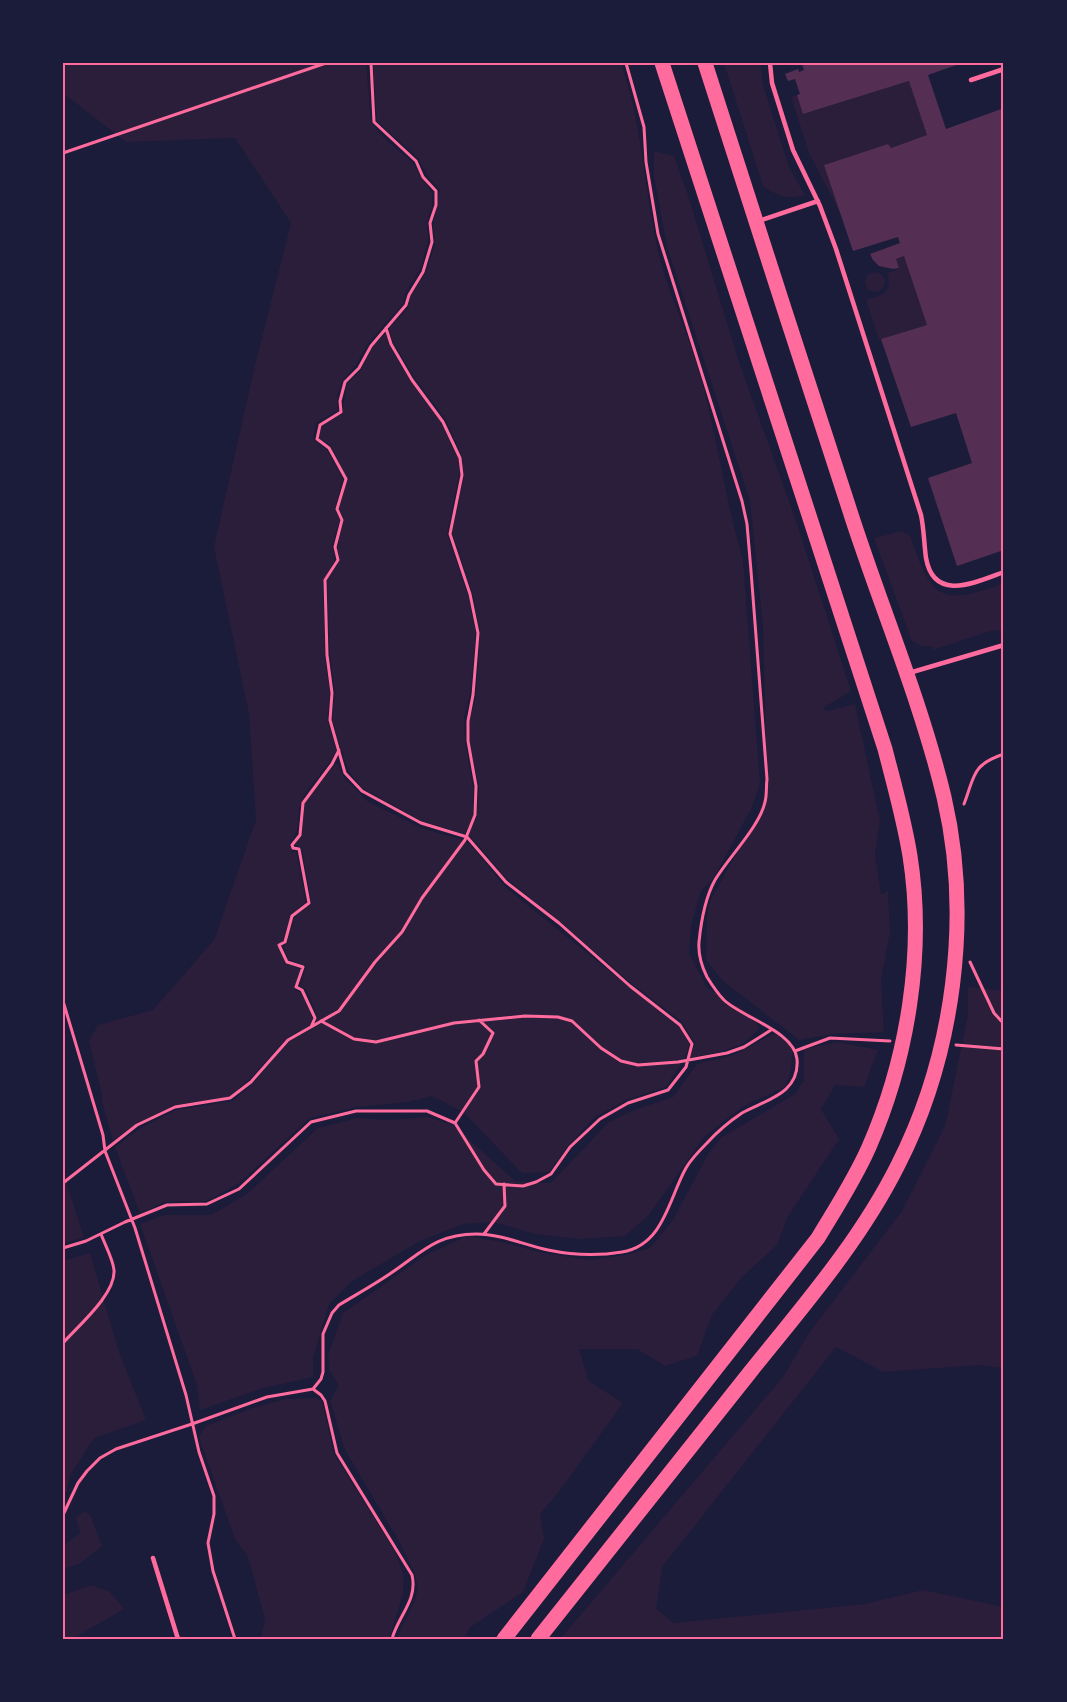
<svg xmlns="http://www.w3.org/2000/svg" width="1067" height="1702" viewBox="0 0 1067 1702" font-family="Figtree,sans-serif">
	<rect width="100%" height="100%" fill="#1b1b3a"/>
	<path fill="#2a1e3b" d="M63,63H366L371,122L384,138L413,163L432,193V206L427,221L428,242L420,269L406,292L403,304L368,343L356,365L343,380L337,396L338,410L316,423L313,439L327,450L343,479L335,508L340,519L332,545L335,560L323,583L325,657L330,693L327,720L337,750C328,768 307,787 301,802C295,818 303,826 290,843L292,852L296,851L306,902L291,914L284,942L278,944L285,963L300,969L294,990L301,992L313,1018L309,1026L287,1038L249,1080L229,1097L175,1105L137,1123L113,1140L102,1102V1095L89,1041L98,1025L153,1010L214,940L256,820L249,714L214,547L255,365L291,223L235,138L126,142L63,93Z
		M373,63H621C643,126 644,194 660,259C669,295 687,330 697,366C717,430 724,497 743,560L760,784L751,809L714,877L701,891L691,926L689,953L707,988L754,1016L759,1029L744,1043L723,1051L690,1058L695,1043L681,1021L632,984L559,921L507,879L468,834L477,817L479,787L469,740L470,719L476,695L480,633L473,595L452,533L464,477L462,456L446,420L414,377L393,342L389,328L408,308L410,296L425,274L435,245L433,227L440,190L429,178L418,158L377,121Z
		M724,63H760L763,85L789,167L805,195C787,200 778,196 763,186Z
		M909,81L927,135L891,148L888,144L826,164L841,215L809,153L791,97L797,95L804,114Z
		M654,151L674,156L688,195L738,359L796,521L851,691L823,708L827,711L855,704L880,821L875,854L881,894L888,891L890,932L881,980L884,1032L832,1034L799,1040L723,981L706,960L707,916L710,901L758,815L767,788L763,626L750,501L667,247L654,176Z
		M904,256L927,325L879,340L866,300C883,295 893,293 887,273L899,269L896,259Z
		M865 282a10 10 0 1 1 20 0a10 10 0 1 1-20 0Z
		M386,333L389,345L412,383L441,422L459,460V475L447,534L468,595L476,633L470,693L464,717L465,741L473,788V816L465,834L421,821L362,788L348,770L332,720L335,693L330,654L327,580L340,561L337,548L344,520L339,509L347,479L331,446L319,438L321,426L342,414L347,383L361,370L373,346Z
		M902,531L910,536C932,599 940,607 1004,583V630L990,631L933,650L932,646H921L912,641L874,538Z
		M338,763L344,778L367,801L421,828L460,839L470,844L506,888L679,1027L690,1043L685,1058L666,1087L626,1100L595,1117L567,1147L549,1172L522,1173L463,1112L432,1096L408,1102L357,1107L310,1118L238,1184L207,1201L165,1202L140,1213L115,1147L139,1129L176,1110L233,1101L253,1083L289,1041L312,1029L318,1017L306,989L300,986L306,966L289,960L283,946L287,943L294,918L311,903L302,848L295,845L302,834L304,804L335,764Z
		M968,987L1004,991V1368L979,1365L883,1372L836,1347L662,1567L656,1609L674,1623L865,1604L923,1590L1004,1607V1639H560L783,1377L809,1333L902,1211L945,1126L968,1015Z
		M775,1033L793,1046L790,1074L785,1087L742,1107L704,1137L648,1216L625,1236L579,1239L535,1234L493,1222L464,1224L420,1241L352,1281L329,1304L313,1358V1377L263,1388L200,1410L197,1385L140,1224L165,1215H211L247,1194L318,1128L357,1118L387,1120L427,1117L453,1125L515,1181L551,1183L609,1122L637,1109L673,1097L697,1064L734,1055Z
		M838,1042L878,1050L864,1087L835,1085L821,1109L839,1139L787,1218L777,1245L741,1278L712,1315L697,1356L665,1366L637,1349H579L589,1381L623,1403L561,1489L540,1514L544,1539L523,1592L469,1628L465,1639H396L415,1601L418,1587L414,1572L399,1541L345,1450L330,1401L339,1385L329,1370L328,1355L343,1313L426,1255L467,1236L502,1242L543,1253L590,1260L626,1255L650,1248L673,1220L708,1154L722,1137L795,1094L804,1080V1049Z
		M63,1173L84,1237L63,1244Z
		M90,1253L119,1352L146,1420L94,1438L70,1475L67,1490L63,1496V1261Z
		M315,1398L322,1401L334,1454L394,1550L404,1576L403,1594L389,1639H261L265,1619L248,1557L235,1539L199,1437L206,1426L252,1408L286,1399Z
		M85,1511L90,1515L102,1546L79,1564L63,1569V1546L80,1533L76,1517Z
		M91,1585L110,1592L124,1609L72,1639H63V1595Z"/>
	<path fill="#542f53" d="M805,63H962L928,75L946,129L1004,108V550L957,566L928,478L972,463L956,413L911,427L881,339L927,325L904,256L896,259L899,268L893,269L879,266L873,260L870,254L900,243L898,237L853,251L824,165L888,144L891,148L927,135L909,81L803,114L797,95L800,94L795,79L788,81L785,74L798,69L799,72L804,70L802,64Z"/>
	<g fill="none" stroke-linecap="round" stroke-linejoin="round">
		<path stroke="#ff6b9d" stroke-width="3" d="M63,153L326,63
			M964,804C975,776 971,765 1004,754
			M970,962L994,1013L1004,1024
			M63,1001L103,1135L105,1151L135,1228L186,1395L199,1452L214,1496V1514L208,1543L213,1571L235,1639
			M321,1021L354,1039L376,1042L454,1023L525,1016L558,1017L572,1021L601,1048L621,1061L638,1065L678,1062L727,1053L744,1047L771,1030
			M311,1027L315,1018L302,990L296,987L303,967L287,962L279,945L285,942L292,916L309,903L299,849L293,848L292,845L300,835L303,803L332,764L339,750
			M956,1045L1004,1049
			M795,1051L830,1038L890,1041
			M455,1123L479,1087L476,1061L483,1054L493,1033L479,1020
			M63,1183L137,1125L175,1107L230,1098L251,1082L288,1040L339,1011L375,962L402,932L422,898L465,840L475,815L476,786L468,741V721L473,695L478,633L470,594L450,534L462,475L460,458L443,422L412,380L391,344L386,328
			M484,1234L505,1206L504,1184
			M63,1248L86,1241L125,1222L167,1205L207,1204L239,1189L311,1122L356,1111H427L455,1123L484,1170L496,1184L523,1186L536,1182L551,1174L570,1147L600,1119L628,1103L668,1090L686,1067L692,1044L680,1025L630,986L559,923L506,882L467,837L421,823L362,791L345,773L330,720L332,693L327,655L325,580L338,560L335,547L342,520L337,509L346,479L329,448L317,439L320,425L341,412L340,401L345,382L359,368L371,346L406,305L409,295L423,272L432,242L430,223L436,205V191L423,177L416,161L374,122L371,63
			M63,1343C78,1326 116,1294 114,1270C113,1259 105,1245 101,1234
			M313,1389L321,1395L325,1401L337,1453L412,1575C418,1600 398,1616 392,1639
			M63,1515L78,1483L87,1471L100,1458L116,1449L192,1424L267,1397L313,1389L321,1379L323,1372V1334L332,1313L339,1305C357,1294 377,1283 394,1271C423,1251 438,1234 476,1234C501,1234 525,1245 548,1250C572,1255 599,1256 622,1252C664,1245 669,1198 686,1168C691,1159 700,1150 707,1143C717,1132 730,1121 742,1113C765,1100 800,1094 797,1059C794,1031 743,1018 724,1000C717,993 712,985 707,977C702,967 698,955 699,942C701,922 705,898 715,880C728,858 760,826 765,802C767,795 766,787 767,779L751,571L747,524L742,501L658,234L646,162L644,127L626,63"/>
		<path stroke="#ff6b9d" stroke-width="4.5" d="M770,63L772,83L793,150L820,206L836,249L921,515C924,529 924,543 926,558C934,603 976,582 1004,572
			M971,80L1004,69
			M759,221L818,201
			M909,673L1004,645
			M153,1558L178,1639"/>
		<path stroke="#ff6b9d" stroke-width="15" d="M504,1639L818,1238C836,1208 855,1179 869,1147C908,1058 925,951 910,856C904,819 894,784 885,749L662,63
			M538,1639C609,1550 680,1461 751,1371C804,1305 860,1241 898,1165C954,1055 972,917 944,797C920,697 879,603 848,505C800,358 752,210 705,63"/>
	</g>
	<rect width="1067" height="1702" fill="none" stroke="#1b1b3a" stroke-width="129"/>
	<rect x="64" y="64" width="938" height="1574" fill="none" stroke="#ff6b9d" stroke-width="2"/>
</svg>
